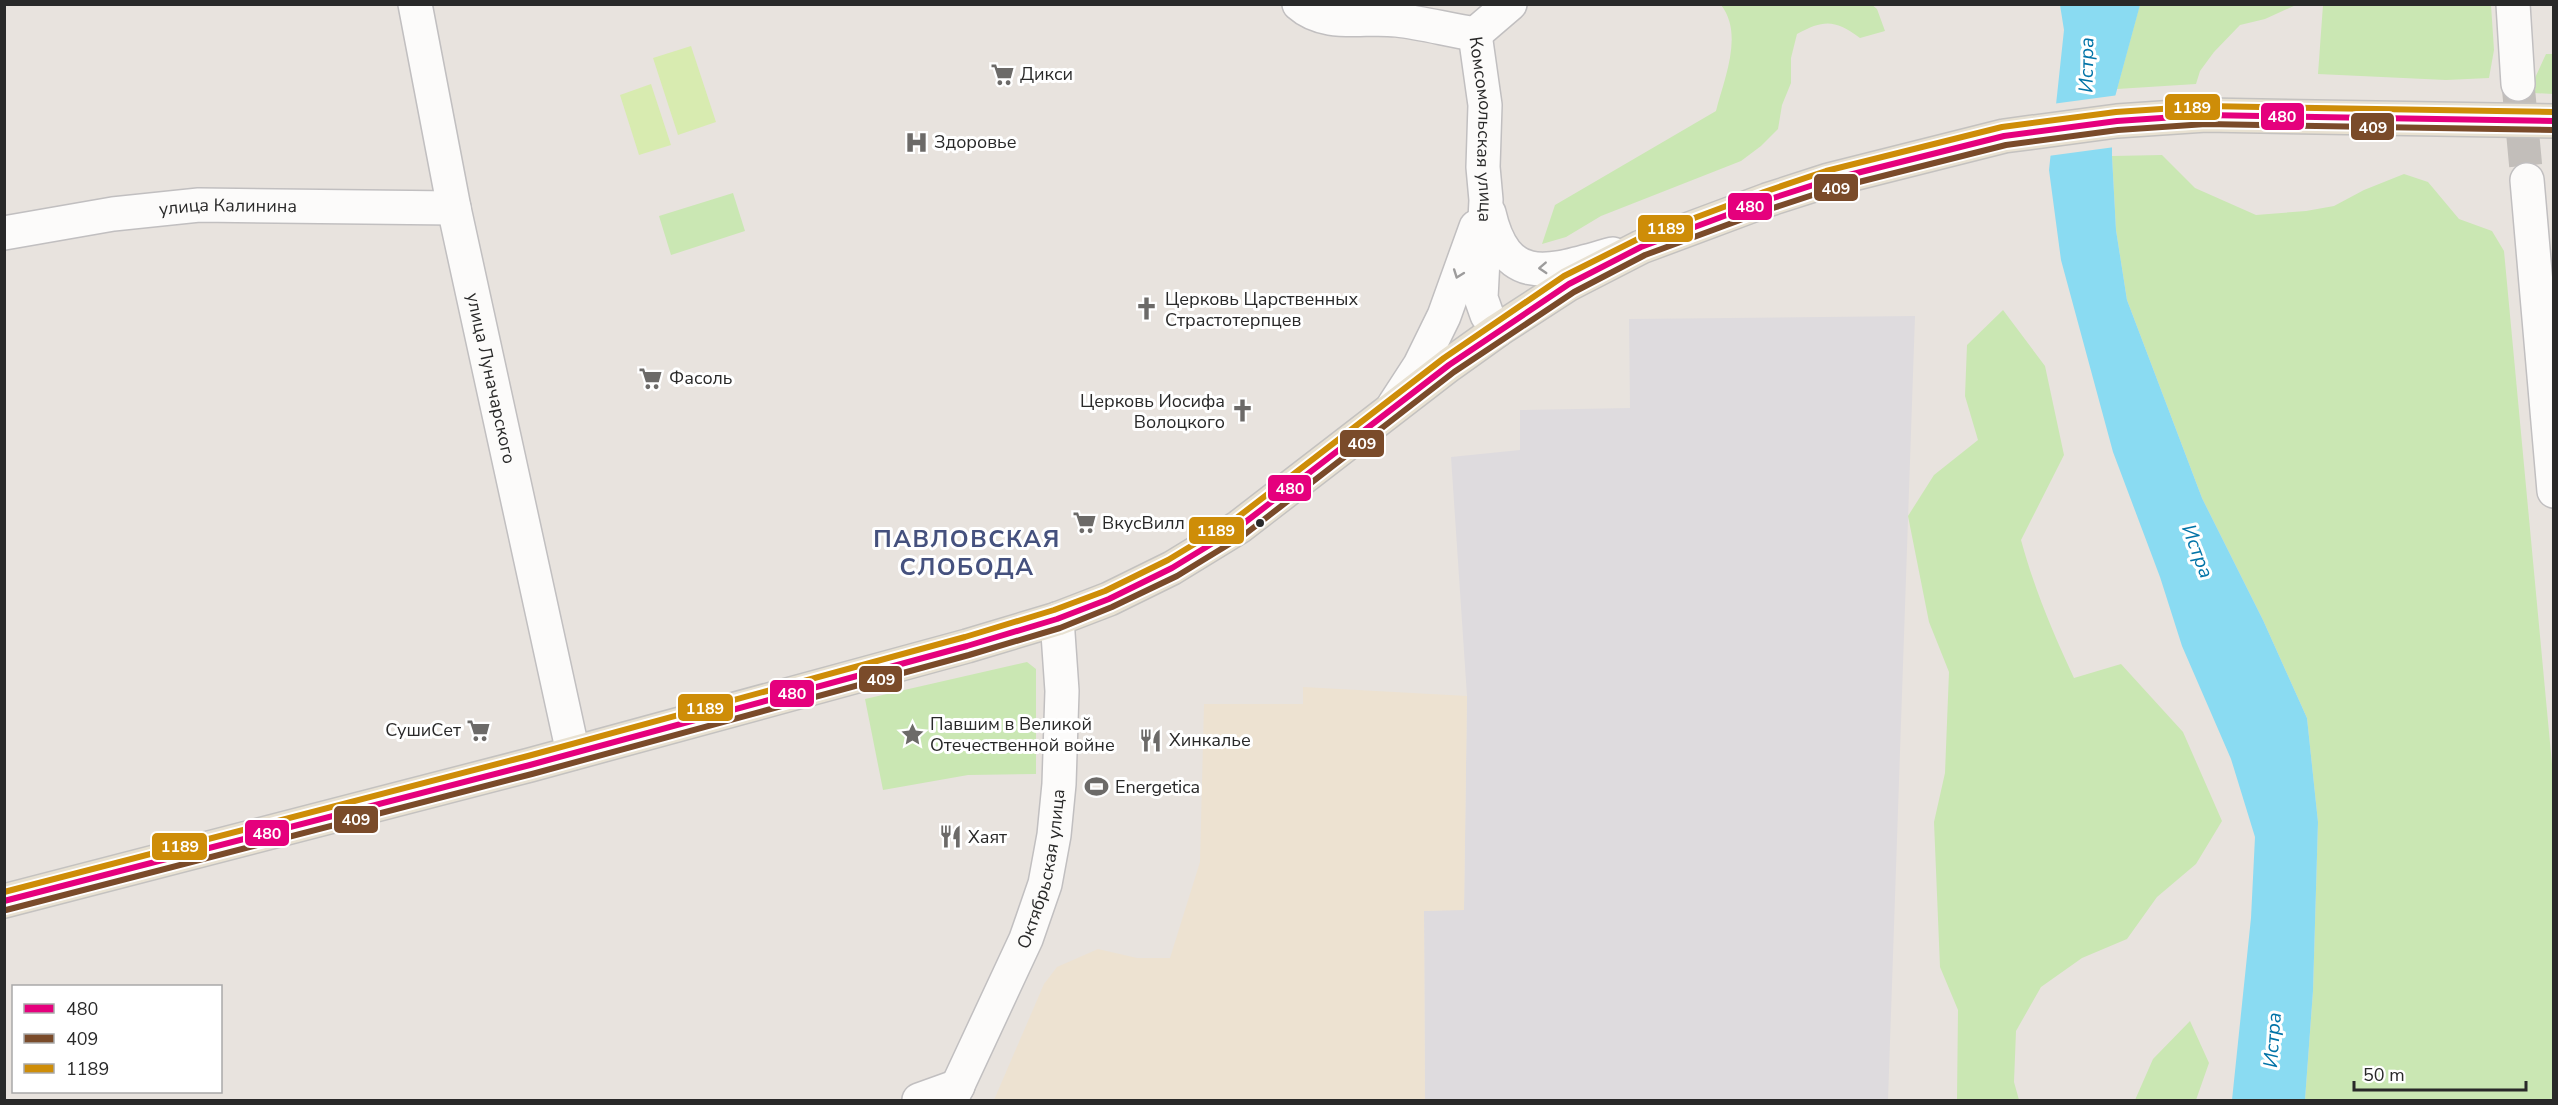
<svg xmlns="http://www.w3.org/2000/svg" width="2558" height="1105" viewBox="0 0 2558 1105" font-family="'Nunito Sans',sans-serif">
	<rect width="100%" height="100%" fill="#e8e3de"/>
	<path fill="#dedbde" d="M1915,316L1888,1100H1425L1424,911L1464,909L1467,696L1451,457L1520,450V410L1630,408L1629,319Z"/>
	<path fill="#ede2d1" d="M1303,687L1467,696L1464,910L1424,911L1425,1100H994L1044,984L1057,967L1098,949L1137,958H1170L1200,862L1204,704H1303Z"/>
	<path fill="#cae7b3" d="M1871,4L1877,9L1885,31L1860,38C1835,20 1825,19 1797,34L1791,58V83L1782,105L1778,129L1761,146L1741,161L1601,216L1566,237L1542,244L1555,205L1716,111C1724,79 1744,34 1721,5Z
		M2140,4H2296V5L2265,19L2240,25L2214,52L2200,71L2196,84L2117,89Z
		M2323,5H2491L2494,50L2489,78L2446,80L2318,74Z
		M2546,54H2553V94L2534,93V80Z
		M2162,155L2195,188L2256,215L2306,211L2334,206L2364,190L2404,174L2428,182L2459,219L2492,231L2504,251L2553,775V1100H2305L2313,991L2318,822L2307,718L2263,620L2202,498L2127,300L2116,230L2112,156Z
		M733,193L745,231L671,255L659,216Z
		M2003,310L2045,366L2064,455L2021,540C2034,588 2053,633 2074,678L2121,664L2183,732L2222,821L2196,864L2157,897L2127,939L2082,958L2041,987L2016,1031L2014,1082L2019,1100H1957L1958,1010L1940,967L1934,822L1945,773L1949,672L1929,622L1908,516L1934,475L1978,440L1965,396L1967,345Z
		M1027,662L1036,669V774L968,775L883,790L865,699Z
		M2190,1021L2209,1063L2196,1100H2135L2153,1059Z"/>
	<path fill="#d8ebb0" d="M691,46L716,122L678,135L653,58Z
		M651,84L671,145L639,155L620,95Z"/>
	<path fill="#8adbf2" d="M2060,5H2140L2112,108V156L2116,230L2127,300L2202,498L2263,620L2307,718L2318,822L2313,991L2305,1100H2232L2251,918L2255,837L2231,759L2182,646L2160,577L2113,452L2061,260L2049,170L2064,30Z"/>
	<path fill="#e8e3de" d="M2119,95L2115,108V147L2048,156L2052,104Z"/>
	<g fill="none" stroke-linecap="round" stroke-linejoin="round">
		<path stroke="#c2beba" stroke-width="33" stroke-dasharray="33 16" stroke-linecap="butt" d="M2518,84L2527,180"/>
		<defs>
			<g id="minor">
				<path id="s1" d="M415,4L454,208L573,753"/>
				<path d="M1299,4C1326,28 1364,16 1397,20C1423,23 1449,30 1475,34"/>
				<path d="M2513,4L2518,84"/>
				<path id="s2" d="M1475,34L1485,105L1483,167L1486,200L1481,298L1487,315L1498,330"/>
				<path d="M1475,34L1510,4"/>
				<path d="M2527,180L2554,491"/>
				<path d="M1489,213C1507,291 1553,270 1613,254"/>
				<path id="s3" d="M4,233L113,214L199,205L454,208"/>
				<path d="M1394,405L1420,365L1444,316L1476,227"/>
				<path d="M919,1100L958,1086"/>
				<path id="s4" d="M951,1100L1026,939L1045,884L1054,835L1059,784L1062,691L1057,619"/>
			</g>
			<path id="major" d="M4,901L530,765L967,646L1057,619L1109,599L1172,568L1239,527L1449,365L1498,330L1569,284L1641,247L1767,200L1829,180L2004,136L2117,121L2206,115L2554,121"/>
		</defs>
		<use href="#minor" stroke="#c1bfc0" stroke-width="36"/>
		<use href="#major" stroke="#c4c2c0" stroke-width="36"/>
		<use href="#minor" stroke="#fcfbfa" stroke-width="33"/>
		<use href="#major" stroke="#e8e1d1" stroke-width="33"/>
		<defs>
			<path id="bus-1" d="M4,901L530,765L967,646L1057,619L1109,599L1172,568L1239,527L1449,365L1569,284L1641,247L1767,200L1829,180L2004,136L2117,121L2206,115L2554,121"/>
			<path id="bus-2" d="M6,910L532,774L969,655L1060,628L1112,607L1177,576L1244,535L1454,372L1574,292L1645,255L1770,209L1831,189L2006,145L2118,130L2206,124L2554,130"/>
			<path id="bus-3" d="M4,892L528,756L965,637L1054,610L1105,591L1168,560L1234,520L1444,358L1564,276L1638,239L1764,192L1826,171L2002,127L2116,112L2206,106L2554,112"/>
		</defs>
		<use href="#bus-1" stroke="#fff" stroke-width="10"/>
		<use href="#bus-2" stroke="#fff" stroke-width="10"/>
		<use href="#bus-3" stroke="#fff" stroke-width="10"/>
		<use href="#bus-1" stroke="#e5007d" stroke-width="6"/>
		<use href="#bus-2" stroke="#7a4b2a" stroke-width="6"/>
		<use href="#bus-3" stroke="#ce8d08" stroke-width="6"/>
	</g>
	<defs><path id="oneway-chevron" d="M-2-3.5L2.5 0L-2 3.5" fill="none" stroke-width="1.6" stroke-linecap="round" stroke-linejoin="round" transform="scale(1.5)"/></defs>
	<g stroke="#9d9c9c">
		<use href="#oneway-chevron" transform="translate(1543 268) rotate(177)"/>
		<use href="#oneway-chevron" transform="translate(1458 274) rotate(110)"/>
	</g>
	<defs>
		<symbol id="supermarket-bare" viewBox="-9 -9 18 18"><path d="M-6-5.5h2.5l.6 2H6L4.5 2H-2.5L-4.4-4H-6ZM-1.5 3.2a1.3 1.3 0 1 0 .1 0ZM3 3.2a1.3 1.3 0 1 0 .1 0Z" fill="#6c6a68" stroke="#fff" stroke-width="2.5" paint-order="stroke"/></symbol>
		<symbol id="hospital-bare" viewBox="-9 -9 18 18"><path d="M-5-5h3v3.5h4V-5h3V5h-3V1.5h-4V5h-3Z" fill="#6c6a68" stroke="#fff" stroke-width="2.5" paint-order="stroke"/></symbol>
		<symbol id="church-bare" viewBox="-9 -9 18 18"><path d="M-1.2-6h2.4v3.5h3.3v2.4h-3.3V6h-2.4V-.1h-3.3v-2.4h3.3Z" fill="#6c6a68" stroke="#fff" stroke-width="2.5" paint-order="stroke"/></symbol>
		<symbol id="sight-bare" viewBox="-9 -9 18 18"><path d="M0-6L1.8-2.2L6-1.7L2.9 1.2L3.7 5.4L0 3.3L-3.7 5.4L-2.9 1.2L-6-1.7L-1.8-2.2Z" fill="#6c6a68" stroke="#fff" stroke-width="2.5" paint-order="stroke"/></symbol>
		<symbol id="restaurant-bare" viewBox="-9 -9 18 18"><path d="M-5-6h1v4h1v-4h1v4h1v-4h1v5L-1.5 .5V6h-2V.5L-5-1ZM5-6V6H3V1.5H1.5Q1.5-4 5-6Z" fill="#6c6a68" stroke="#fff" stroke-width="2.5" paint-order="stroke"/></symbol>
		<symbol id="stadium-bare" viewBox="-9 -9 18 18"><path d="M0-5a6.5 5 0 1 0 0 10a6.5 5 0 1 0 0-10ZM-3.5-1.8h7v3.6h-7Z" fill="#6c6a68" stroke="#fff" stroke-width="2.5" paint-order="stroke"/></symbol>
	</defs>
	<g fill-rule="evenodd">
		<use href="#supermarket-bare" x="986" y="58" width="33" height="33"/>
		<use href="#hospital-bare" x="900" y="126" width="33" height="33"/>
		<use href="#church-bare" x="1130" y="292" width="33" height="33"/>
		<use href="#supermarket-bare" x="634" y="362" width="33" height="33"/>
		<use href="#church-bare" x="1226" y="394" width="33" height="33"/>
		<use href="#supermarket-bare" x="1068" y="506" width="33" height="33"/>
		<use href="#supermarket-bare" x="462" y="714" width="33" height="33"/>
		<use href="#sight-bare" x="896" y="718" width="33" height="33"/>
		<use href="#restaurant-bare" x="1134" y="724" width="33" height="33"/>
		<use href="#stadium-bare" x="1080" y="770" width="33" height="33"/>
		<use href="#restaurant-bare" x="934" y="820" width="33" height="33"/>
	</g>
	<circle fill="#292929" stroke="#fff" stroke-width="2" cx="1260" cy="523" r="5"/>
	<g text-anchor="middle" stroke-width="6" stroke-linejoin="round" paint-order="stroke">
		<g font-size="18" fill="#292929" stroke="#fff" text-anchor="start">
			<text x="1020" y="80">Дикси</text>
			<text x="934" y="148">Здоровье</text>
			<text x="1165" y="305">Церковь Царственных<tspan x="1165" dy="21">Страстотерпцев</tspan></text>
			<text x="669" y="384">Фасоль</text>
			<text x="1225" y="407" text-anchor="end">Церковь Иосифа<tspan x="1225" dy="21">Волоцкого</tspan></text>
			<text x="1102" y="529">ВкусВилл</text>
			<text x="930" y="730">Павшим в Великой<tspan x="930" dy="21">Отечественной войне</tspan></text>
			<text x="461" y="736" text-anchor="end">СушиСет</text>
			<text x="1169" y="746">Хинкалье</text>
			<text x="1115" y="793">Energetica</text>
			<text x="968" y="843">Хаят</text>
		</g>
		<g font-size="18" fill="#292929" stroke="#fff">
			<text dy="6" stroke="none"><textPath href="#s2" startOffset="96">Комсомольская улица</textPath></text>
			<text dy="6" stroke="none"><textPath href="#s3" startOffset="226">улица Калинина</textPath></text>
			<text dy="6" stroke="none"><textPath href="#s1" startOffset="382">улица Луначарского</textPath></text>
			<text dy="6" stroke="none"><textPath href="#s4" startOffset="250">Октябрьская улица</textPath></text>
		</g>
		<g font-size="20" font-style="italic" fill="#0073a7" stroke="#fff">
			<text transform="translate(2086 65) rotate(-89)" y="7">Истра</text>
			<text transform="translate(2198 551) rotate(69)" y="7">Истра</text>
			<text transform="translate(2272 1040) rotate(-86)" y="7">Истра</text>
		</g>
		<g font-size="24" font-weight="bold" letter-spacing="1.5" fill="#45517e" stroke="#fff">
			<text x="967" y="547">ПАВЛОВСКАЯ<tspan x="967" dy="28">СЛОБОДА</tspan></text>
		</g>
	</g>
	<g stroke="#fff" stroke-width="2">
		<rect x="2164" y="93" width="57" height="28" rx="6" fill="#ce8d08"/>
		<rect x="2260" y="102" width="45" height="29" rx="6" fill="#e5007d"/>
		<rect x="2350" y="112" width="45" height="29" rx="6" fill="#7a4b2a"/>
		<rect x="1813" y="173" width="46" height="29" rx="6" fill="#7a4b2a"/>
		<rect x="1727" y="192" width="46" height="29" rx="6" fill="#e5007d"/>
		<rect x="1637" y="214" width="57" height="29" rx="6" fill="#ce8d08"/>
		<rect x="1339" y="429" width="46" height="29" rx="6" fill="#7a4b2a"/>
		<rect x="1267" y="474" width="45" height="28" rx="6" fill="#e5007d"/>
		<rect x="1188" y="516" width="57" height="29" rx="6" fill="#ce8d08"/>
		<rect x="858" y="665" width="45" height="28" rx="6" fill="#7a4b2a"/>
		<rect x="769" y="679" width="46" height="29" rx="6" fill="#e5007d"/>
		<rect x="677" y="693" width="57" height="29" rx="6" fill="#ce8d08"/>
		<rect x="333" y="805" width="46" height="29" rx="6" fill="#7a4b2a"/>
		<rect x="244" y="819" width="46" height="28" rx="6" fill="#e5007d"/>
		<rect x="151" y="832" width="57" height="29" rx="6" fill="#ce8d08"/>
	</g>
	<g font-size="16" text-anchor="middle" font-weight="bold" fill="#fff">
		<text x="2192" y="113">1189</text>
		<text x="2282" y="122">480</text>
		<text x="2373" y="133">409</text>
		<text x="1836" y="194">409</text>
		<text x="1750" y="212">480</text>
		<text x="1666" y="234">1189</text>
		<text x="1362" y="449">409</text>
		<text x="1290" y="494">480</text>
		<text x="1216" y="536">1189</text>
		<text x="881" y="685">409</text>
		<text x="792" y="699">480</text>
		<text x="705" y="714">1189</text>
		<text x="356" y="825">409</text>
		<text x="267" y="839">480</text>
		<text x="180" y="852">1189</text>
	</g>
	<rect width="2558" height="1105" fill="none" stroke="#292929" stroke-width="12"/>
	<rect x="12" y="985" width="210" height="108" fill="#ffffff" stroke="#a9a9a9" stroke-width="1.5"/>
	<rect x="24" y="1004" width="30" height="9" fill="#e5007d" stroke="#a9a9a9" stroke-width="1.5"/>
	<text x="66" y="1015" font-size="18" fill="#292929">480</text>
	<rect x="24" y="1034" width="30" height="9" fill="#7a4b2a" stroke="#a9a9a9" stroke-width="1.5"/>
	<text x="66" y="1045" font-size="18" fill="#292929">409</text>
	<rect x="24" y="1064" width="30" height="9" fill="#ce8d08" stroke="#a9a9a9" stroke-width="1.5"/>
	<text x="66" y="1075" font-size="18" fill="#292929">1189</text>
	<path d="M2354 1081v9h172v-9" fill="none" stroke="#292929" stroke-width="3"/>
	<text x="2363" y="1081" font-size="18" fill="#292929" stroke="#ffffff" stroke-width="4.5" paint-order="stroke">50 m</text>
</svg>
